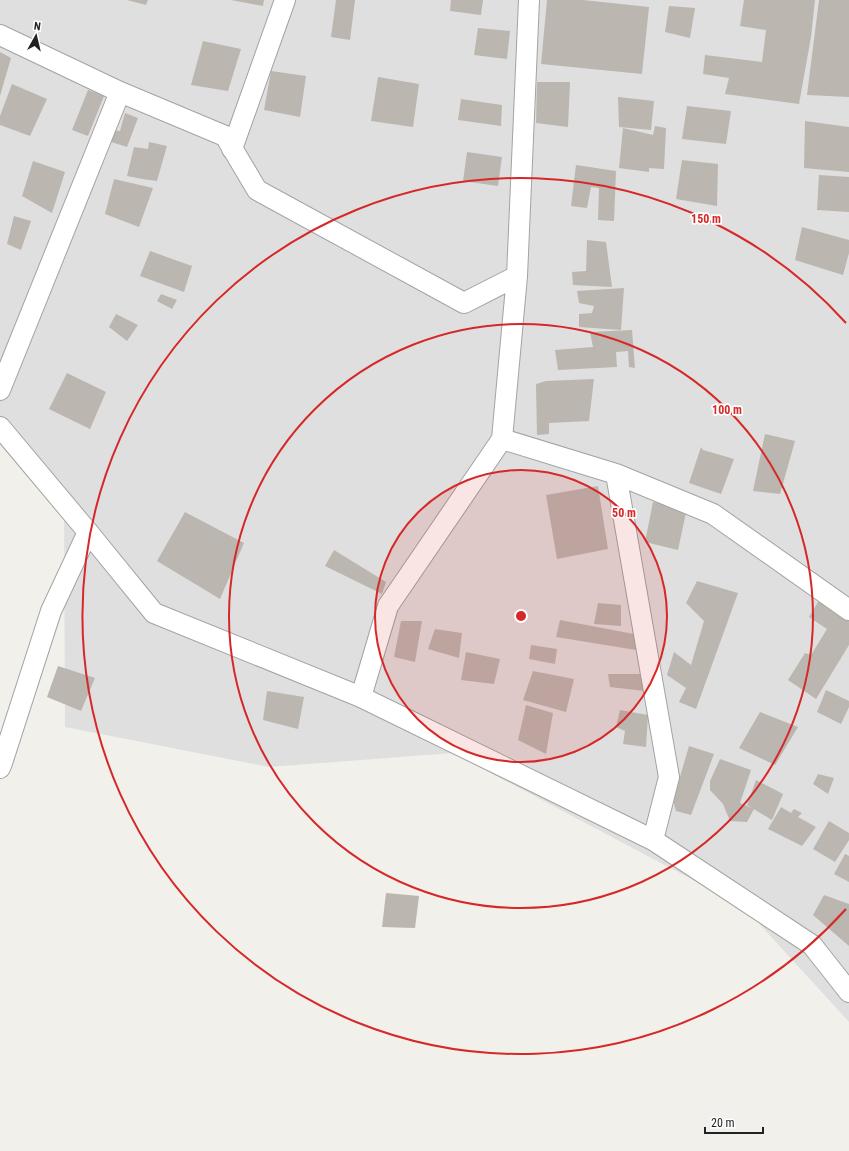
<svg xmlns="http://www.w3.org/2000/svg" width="849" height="1151" viewBox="0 0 849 1151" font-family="'Roboto Condensed',sans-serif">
	<rect width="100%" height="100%" fill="#f1f0ea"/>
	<path fill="#e0dfdf" d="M0,0H849V1022L744,907L453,753L269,767L65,727L64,489L0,432Z"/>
	<path fill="#bbb6af" d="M127,0H148L146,5Z
		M231,0H264L263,6Z
		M336,0H355L350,40L331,37Z
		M451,0H483L481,15L450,11Z
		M547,0H583L649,7L642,74L541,64Z
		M744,0H815L811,37L799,104L725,94L729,78L703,74L705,55L762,62L766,30L740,26Z
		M819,0H849V97L807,95Z
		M669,6L695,8L690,38L665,32Z
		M478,28L510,31L507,59L474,55Z
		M203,41L241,49L228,91L191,85Z
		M0,52L11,58L0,96Z
		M271,71L306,76L300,117L264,110Z
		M378,77L419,84L413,127L371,121Z
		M537,82H570L568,127L536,123Z
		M12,84L47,99L30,136L0,125V116Z
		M88,90L104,96L88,136L72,130Z
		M618,97L654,101L651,130L619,127Z
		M461,99L502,105L501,126L458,120Z
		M687,106L731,111L726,144L682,139Z
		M125,113L138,118L127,147L105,140L110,130L120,131Z
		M805,121L849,127V172L804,168Z
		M655,126L666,128L664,169L649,168V172L619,168L623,128L653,135Z
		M149,142L167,146L157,181L142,179L127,176L134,147L148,149Z
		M467,152L502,157L498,186L463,181Z
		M682,160L718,164L717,206L676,199Z
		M33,161L65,172L52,213L22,196Z
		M576,165L616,171L614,221L598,220L599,188L591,187L587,208L571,206Z
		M819,175L849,177V212L817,210Z
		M114,179L153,188L139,227L105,214Z
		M14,216L31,221L21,250L7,244Z
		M802,227L849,240V253L843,275L795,260Z
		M587,240L606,242L612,287L573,285L572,272L586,271Z
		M150,251L192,266L184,292L140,276Z
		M624,288L621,330L579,327V314L592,313L594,306L579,303L577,291Z
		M161,294L177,300L172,309L157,301Z
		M116,314L138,325L127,341L109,327Z
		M632,330L635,368L629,367L628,351L616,352L617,367L558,370L555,350L593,347L590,332Z
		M67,373L106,392L90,429L49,409Z
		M594,379L589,421L549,423V434L537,435L536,384L546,381Z
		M765,434L795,441L780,494L753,491Z
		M701,447L703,450L734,459L721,494L689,483Z
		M598,486L608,549L557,559L546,495Z
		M653,502L687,508L678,550L645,542Z
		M185,512L244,543L220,599L157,561Z
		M334,550L386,582L382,594L325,566Z
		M697,581L738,593L696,709L679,702L686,688L667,675L674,652L691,665L704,621L686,603Z
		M821,597L849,617V645L816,699L788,680L805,653L811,655L827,629L809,617Z
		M598,603L621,605V626L594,624Z
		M560,620L639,635L642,651L556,637Z
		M401,621H422L415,662L394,657Z
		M435,629L462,633L459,658L428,649Z
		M531,645L557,649L555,664L529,659Z
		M466,652L500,659L494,684L461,680Z
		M58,666L95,678L81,711L47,697Z
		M533,671L574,679L566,712L523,700Z
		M608,674H642L645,691L610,687Z
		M826,690L849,701V707L841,724L817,712Z
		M267,691L304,697L298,729L263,720Z
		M526,705L553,713L546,754L518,740Z
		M620,710L648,715L646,747L623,744L625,731L616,727Z
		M760,712L798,727L775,765L739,748Z
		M689,746L714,754L691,815L676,811L671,793L679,780Z
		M720,759L751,770L740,803L754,809L747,822L730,821L723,804L710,790V781Z
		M818,774L834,778L828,794L813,784Z
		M756,780L783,794L772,820L747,805Z
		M781,807L791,813L794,809L802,813L798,817L816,827L802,846L768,829Z
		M829,821L849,833V840L835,862L813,849Z
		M845,854L849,856V882L834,874Z
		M386,893L419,896L415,928L382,927Z
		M824,895L849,904V946L813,915Z"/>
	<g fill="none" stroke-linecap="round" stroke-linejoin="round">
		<defs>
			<path id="minor" d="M0,35L120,92L225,136L257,190L464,303L517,276
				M232,149L285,0
				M0,390L120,92
				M0,427L88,532L154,613L361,697L653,840L812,945L849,992
				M502,439L616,474L669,777L653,840
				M616,474L713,514L849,610
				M361,697L388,606L502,439L517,276L529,0
				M0,768L2,763L51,611L88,532"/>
		</defs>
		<use href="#minor" stroke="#a3a3a3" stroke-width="22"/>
		<use href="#minor" stroke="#fff" stroke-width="20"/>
	</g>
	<circle cx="521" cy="616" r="146" fill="#d62828" fill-opacity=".12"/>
	<g fill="none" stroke="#d62828" stroke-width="2">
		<circle cx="521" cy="616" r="146"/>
		<circle cx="521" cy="616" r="292"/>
		<path d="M846 909A438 438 0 1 1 846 323"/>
	</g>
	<circle cx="521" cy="616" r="6" fill="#d62828" stroke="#fff" stroke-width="2"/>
	<g font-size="12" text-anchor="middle" font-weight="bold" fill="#d62828" stroke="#fff" stroke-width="3.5" stroke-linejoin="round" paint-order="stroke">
		<text x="706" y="223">150 m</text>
		<text x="727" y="414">100 m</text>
		<text x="624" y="517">50 m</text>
	</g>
	<g transform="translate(36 36) rotate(8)" stroke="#ffffff" stroke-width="3" paint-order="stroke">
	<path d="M0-3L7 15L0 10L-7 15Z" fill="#222222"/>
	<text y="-6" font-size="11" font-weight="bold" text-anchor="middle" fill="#222222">N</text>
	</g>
	<path d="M705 1127v6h58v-6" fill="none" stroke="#222222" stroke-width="2"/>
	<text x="711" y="1127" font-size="12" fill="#222222" stroke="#ffffff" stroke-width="3" paint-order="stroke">20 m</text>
</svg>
